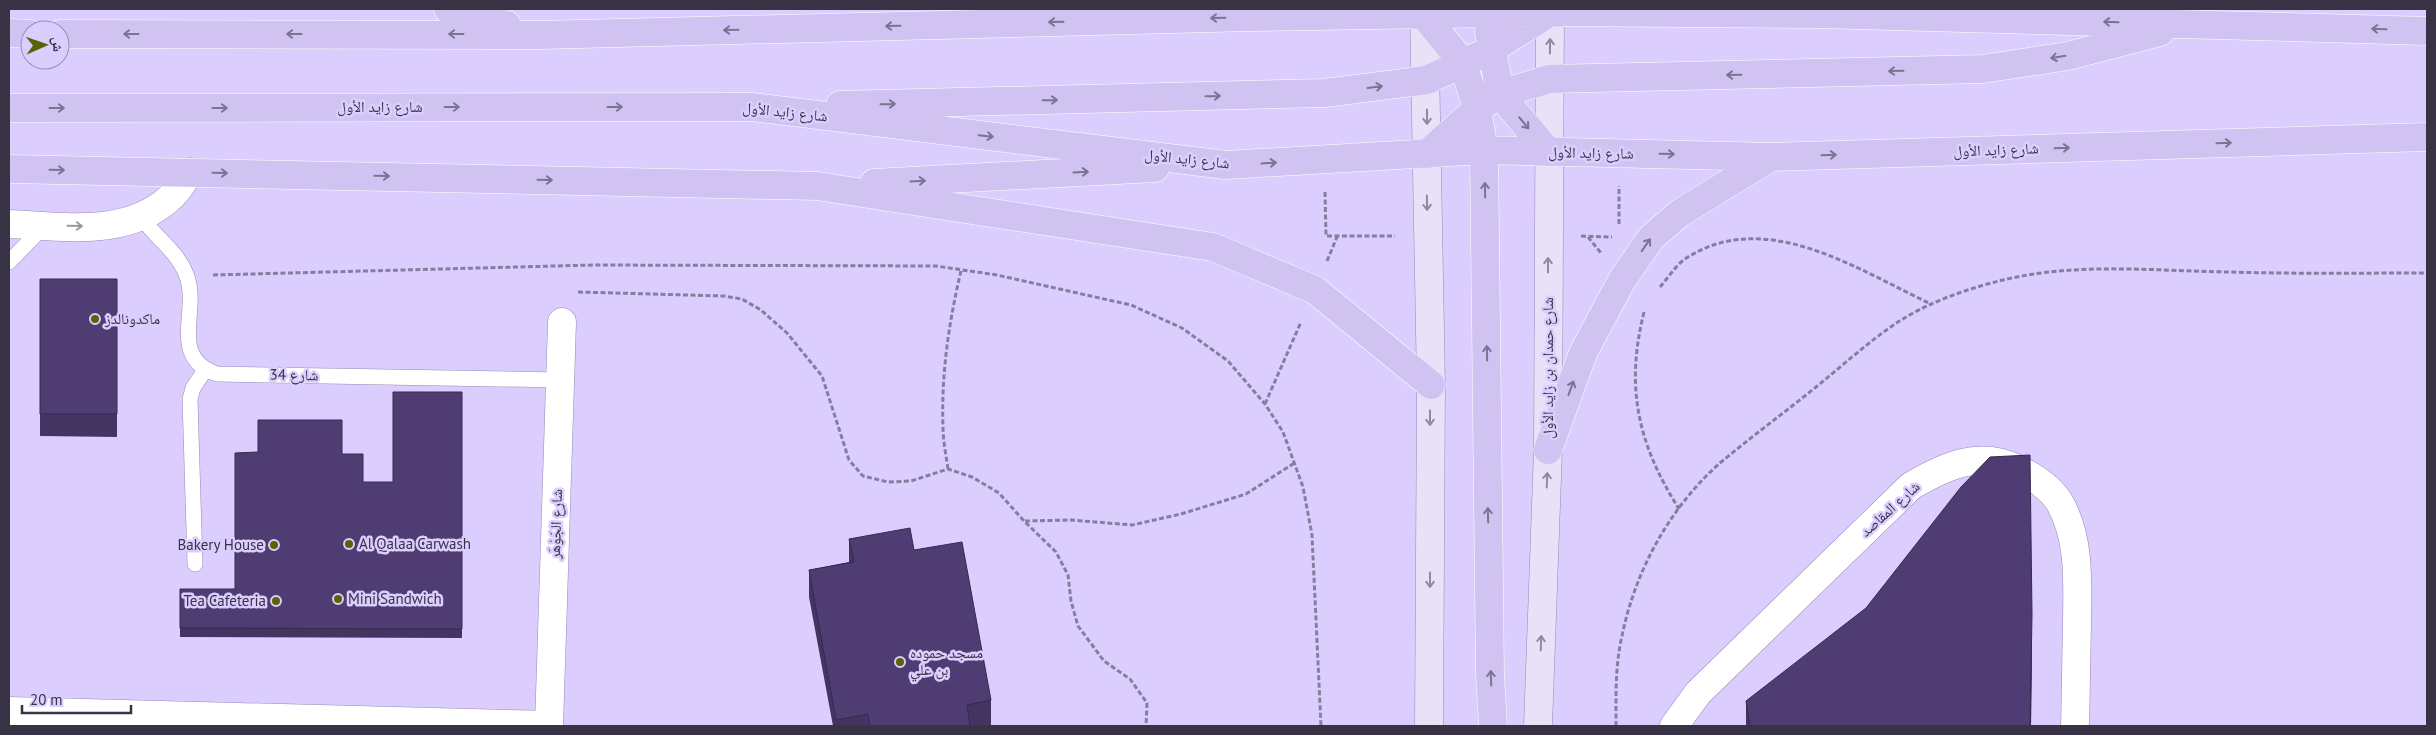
<svg xmlns="http://www.w3.org/2000/svg" width="2436" height="735" viewBox="0 0 2436 735" font-family="'PT Sans','Noto Naskh Arabic',sans-serif">
	<rect width="100%" height="100%" fill="#dbcefe"/>
	<g fill="none" stroke-linecap="round" stroke-linejoin="round">
		<defs>
			<path id="lane" d="M141,217C155,237 177,251 186,274C201,310 167,357 217,374L560,380
				M9,262L45,225
				M195,564L190,399L193,388L205,370"/>
			<path id="street" d="M9,224C64,226 127,238 171,197C179,190 184,180 190,172
				M9,711L549,725
				M549,726L562,322
				M1674,726L1698,693L1911,486C1945,466 1979,450 2018,469C2034,477 2052,488 2061,505C2081,543 2077,585 2077,627C2076,660 2076,693 2075,726"/>
			<path id="secondary" d="M1424,9L1431,385L1429,726
				M1538,726L1548,450L1550,9"/>
			<path id="primary" d="M448,9L507,25
				M1424,15L1463,63L1477,109L1484,150L1490,674L1493,726
				M1489,32L1500,94L1548,152
				M9,33L30,34
				M60,34L540,35L1251,17L1550,12L1819,14L2427,31
				M840,105L1325,93L1427,80L1491,50L1550,12
				M9,108L752,107L1226,165L1484,150L1771,157L2427,137
				M1427,154L1477,109L1500,94L1549,79L1983,69L2068,56L2160,32
				M9,169L817,186L1213,247L1315,290L1431,385
				M874,183L1155,168
				M1548,450L1583,353L1622,280L1651,238L1680,213L1771,157"/>
		</defs>
		<use href="#lane" stroke="#9588b5" stroke-width="16"/>
		<use href="#street" stroke="#9588b5" stroke-width="29"/>
		<use href="#secondary" stroke="#9588b5" stroke-width="29"/>
		<use href="#primary" stroke="#fff" stroke-width="29"/>
		<path stroke="#877e9f" stroke-width="3" stroke-dasharray="5 2.5" stroke-linecap="butt" d="M1325,192L1326,236H1395
			M1619,224V186
			M1581,236L1612,237
			M1588,237L1601,253
			M1327,261L1337,237
			M213,275L593,265L936,266L997,275L1131,305L1182,328L1228,361L1265,404L1283,432L1303,487L1312,535L1321,726
			M1660,287C1668,278 1676,265 1685,259C1765,206 1858,270 1931,304
			M578,292L724,296L742,299L761,310L787,333L822,376L849,460L863,476L888,482L911,481L948,469L972,477L999,493L1024,521L1056,552L1068,575L1071,601L1078,626L1104,661L1130,679L1147,703L1146,726
			M1644,312C1625,388 1638,444 1679,509
			M1265,404L1301,322
			M948,469C946,455 943,441 943,427C941,375 949,321 961,271
			M1025,521L1071,520L1132,525L1181,514L1246,494L1296,462
			M1616,726C1616,696 1615,666 1622,636C1635,571 1670,507 1720,463C1751,437 1784,413 1816,387C1842,366 1867,343 1895,324C1926,303 1966,289 2003,280C2077,262 2155,271 2230,272C2296,274 2362,273 2427,273"/>
		<use href="#lane" stroke="#fff" stroke-width="15"/>
		<use href="#street" stroke="#fff" stroke-width="28"/>
		<use href="#secondary" stroke="#e8e1f8" stroke-width="28"/>
		<use href="#primary" stroke="#d1c3f1" stroke-width="28"/>
	</g>
	<path fill="#433462" d="M40,279H117V437L40,436Z
		M462,392V638L180,637V589H235L342,454L363,482H393Z
		M849,539L914,550L991,700V726H833L809,597V570L849,562Z
		M2032,643L2031,726H1746V701Z"/>
	<path fill="#372a50" d="M2032,615L2031,726H2030Z"/>
	<path fill="#4e3c72" stroke="#372a50" d="M40,279H117V414H40Z
		M393,392H462V629L180,628V589H235V453L258,452V420H342V454H363V482H393Z
		M2030,455L2032,615L2030,726H1750L1746,701L1866,608L1961,487L1990,457Z
		M910,528L914,550L962,542L991,700L967,705L970,726H870L868,714L836,720L809,570L854,562L849,539Z"/>
	<defs><path id="oneway-shaft" d="M-6 0H5M1.5-3L5.5 0L1.5 3" fill="none" stroke-width="1.6" stroke-linecap="round" stroke-linejoin="round" transform="scale(1.25)"/></defs>
	<g stroke="#7c7392">
		<use href="#oneway-shaft" transform="translate(1218 18) rotate(179)"/>
		<use href="#oneway-shaft" transform="translate(1056 22) rotate(179)"/>
		<use href="#oneway-shaft" transform="translate(2111 22) rotate(-178)"/>
		<use href="#oneway-shaft" transform="translate(893 26) rotate(179)"/>
		<use href="#oneway-shaft" transform="translate(2379 29) rotate(-178)"/>
		<use href="#oneway-shaft" transform="translate(731 30) rotate(179)"/>
		<use href="#oneway-shaft" transform="translate(131 34) rotate(-180)"/>
		<use href="#oneway-shaft" transform="translate(294 34) rotate(-180)"/>
		<use href="#oneway-shaft" transform="translate(456 34) rotate(-180)"/>
		<use href="#oneway-shaft" transform="translate(2058 57) rotate(171)"/>
		<use href="#oneway-shaft" transform="translate(1896 71) rotate(179)"/>
		<use href="#oneway-shaft" transform="translate(1734 75) rotate(179)"/>
		<use href="#oneway-shaft" transform="translate(1375 87) rotate(-7)"/>
		<use href="#oneway-shaft" transform="translate(1213 96) rotate(-1)"/>
		<use href="#oneway-shaft" transform="translate(1050 100) rotate(-1)"/>
		<use href="#oneway-shaft" transform="translate(888 104) rotate(-1)"/>
		<use href="#oneway-shaft" transform="translate(452 107)"/>
		<use href="#oneway-shaft" transform="translate(615 107)"/>
		<use href="#oneway-shaft" transform="translate(57 108)"/>
		<use href="#oneway-shaft" transform="translate(220 108)"/>
		<use href="#oneway-shaft" transform="translate(1524 123) rotate(50)"/>
		<use href="#oneway-shaft" transform="translate(986 136) rotate(6)"/>
		<use href="#oneway-shaft" transform="translate(2224 143) rotate(-2)"/>
		<use href="#oneway-shaft" transform="translate(2062 148) rotate(-2)"/>
		<use href="#oneway-shaft" transform="translate(1667 154) rotate(1)"/>
		<use href="#oneway-shaft" transform="translate(1829 155) rotate(-2)"/>
		<use href="#oneway-shaft" transform="translate(1269 163) rotate(-3)"/>
		<use href="#oneway-shaft" transform="translate(57 170) rotate(1)"/>
		<use href="#oneway-shaft" transform="translate(1081 172) rotate(-3)"/>
		<use href="#oneway-shaft" transform="translate(220 173) rotate(1)"/>
		<use href="#oneway-shaft" transform="translate(382 176) rotate(1)"/>
		<use href="#oneway-shaft" transform="translate(545 180) rotate(1)"/>
		<use href="#oneway-shaft" transform="translate(918 181) rotate(-3)"/>
		<use href="#oneway-shaft" transform="translate(1485 190) rotate(-91)"/>
		<use href="#oneway-shaft" transform="translate(1646 245) rotate(-55)"/>
		<use href="#oneway-shaft" transform="translate(1487 353) rotate(-91)"/>
		<use href="#oneway-shaft" transform="translate(1571 388) rotate(-70)"/>
		<use href="#oneway-shaft" transform="translate(1488 515) rotate(-91)"/>
		<use href="#oneway-shaft" transform="translate(1491 678) rotate(-92)"/>
	</g>
	<g stroke="#908a9e">
		<use href="#oneway-shaft" transform="translate(1550 46) rotate(-89)"/>
		<use href="#oneway-shaft" transform="translate(1427 117) rotate(90)"/>
		<use href="#oneway-shaft" transform="translate(1427 203) rotate(89)"/>
		<use href="#oneway-shaft" transform="translate(1548 265) rotate(-90)"/>
		<use href="#oneway-shaft" transform="translate(1430 418) rotate(90)"/>
		<use href="#oneway-shaft" transform="translate(1547 480) rotate(-88)"/>
		<use href="#oneway-shaft" transform="translate(1430 580) rotate(90)"/>
		<use href="#oneway-shaft" transform="translate(1541 643) rotate(-88)"/>
	</g>
	<use stroke="#9b98a2" href="#oneway-shaft" transform="translate(75 226) rotate(1)"/>
	<g fill="#586407" stroke="#dbcefe" stroke-width="2">
		<circle cx="95" cy="319" r="5"/>
		<circle cx="349" cy="544" r="5"/>
		<circle cx="274" cy="545" r="5"/>
		<circle cx="338" cy="599" r="5"/>
		<circle cx="276" cy="601" r="5"/>
		<circle cx="900" cy="662" r="5"/>
	</g>
	<g text-anchor="middle" stroke-width="5" stroke-linejoin="round" paint-order="stroke">
		<g font-size="15" fill="#373244" stroke="#dbcefe">
			<text x="380" y="112">شارع زايد الأول</text>
			<text transform="translate(785 112) rotate(6)" y="5">شارع زايد الأول</text>
			<text transform="translate(1996 150) rotate(-2)" y="5">شارع زايد الأول</text>
			<text transform="translate(1591 153) rotate(1)" y="5">شارع زايد الأول</text>
			<text transform="translate(1187 159) rotate(6)" y="5">شارع زايد الأول</text>
			<text transform="translate(1548 368) rotate(-90)" y="5">شارع حمدان بن زايد الأول</text>
			<text transform="translate(294 375) rotate(1)" y="5">شارع 34</text>
			<text transform="translate(1890 509) rotate(-42)" y="5">شارع المقاصد</text>
			<text transform="translate(556 524) rotate(-88)" y="5">شارع الجَوْهَر</text>
		</g>
		<g font-size="15" fill="#373244" stroke="#dbcefe" text-anchor="start">
			<text x="105" y="324">ماكدونالدز</text>
			<text x="359" y="549">Al Qalaa Carwash</text>
			<text x="264" y="550" text-anchor="end">Bakery House</text>
			<text x="348" y="604">Mini Sandwich</text>
			<text x="266" y="606" text-anchor="end">Tea Cafeteria</text>
			<text x="910" y="658">مسجد حموده<tspan x="910" dy="17">بن علي</tspan></text>
		</g>
	</g>
	<rect width="2436" height="735" fill="none" stroke="#373244" stroke-width="20"/>
	<g transform="translate(45 45) rotate(88)"><circle r="24" fill="#dbcefe" stroke="#9990b4"/>
	<path d="M0-4L9 19L0 12L-9 19Z" fill="#586407"/>
	<text y="-8" font-size="14" font-weight="bold" text-anchor="middle" fill="#373244">ش</text>
	</g>
	<path d="M22 705v8h109v-8" fill="none" stroke="#373244" stroke-width="2.5"/>
	<text x="30" y="705" font-size="15" fill="#373244" stroke="#dbcefe" stroke-width="4" paint-order="stroke">20 m</text>
</svg>
